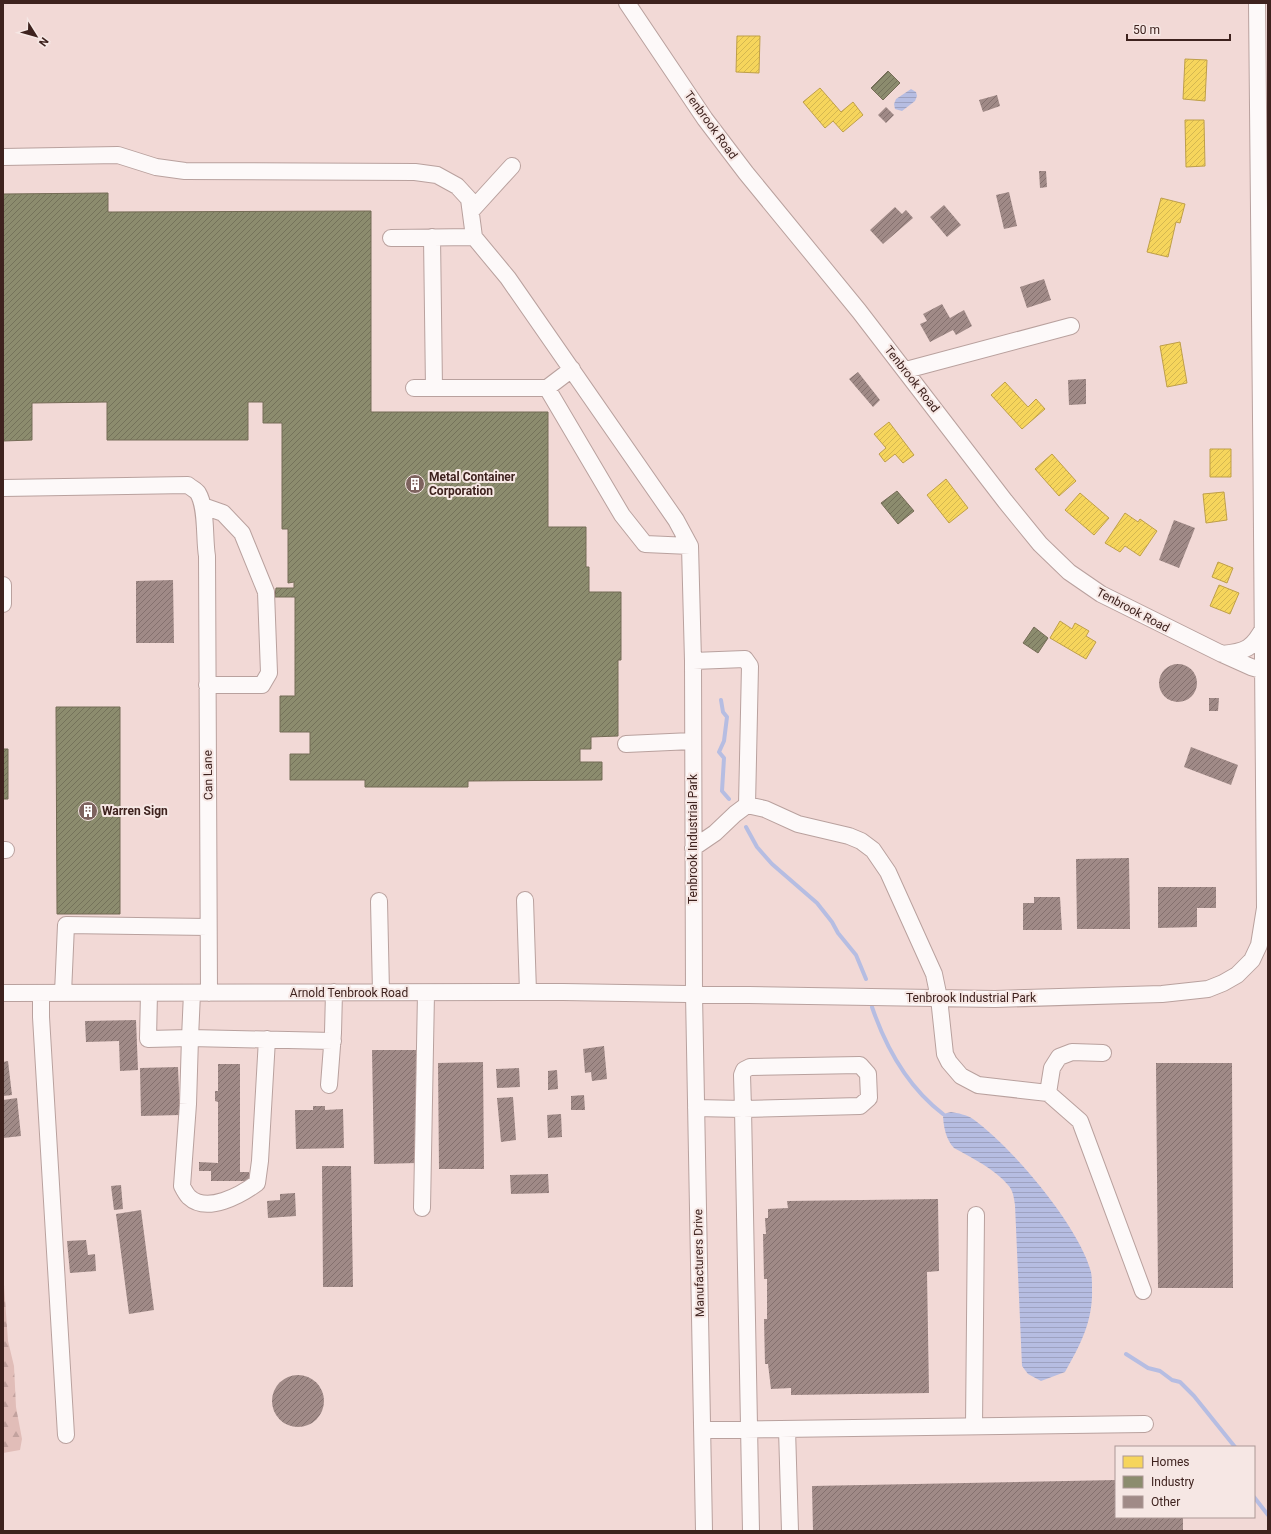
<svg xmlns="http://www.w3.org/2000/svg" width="1271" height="1534" viewBox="0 0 1271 1534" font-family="Roboto,sans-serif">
	<defs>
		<pattern id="forest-firs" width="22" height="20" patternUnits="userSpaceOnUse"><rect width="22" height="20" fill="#e1bdb8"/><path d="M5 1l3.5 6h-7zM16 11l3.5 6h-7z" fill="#c2a29e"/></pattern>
		<pattern id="water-rules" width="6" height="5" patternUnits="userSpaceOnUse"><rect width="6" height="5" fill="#b6bde2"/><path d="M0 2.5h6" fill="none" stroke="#9ea2c1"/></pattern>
		<pattern id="homes-hatch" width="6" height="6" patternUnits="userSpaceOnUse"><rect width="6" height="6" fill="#f6d55c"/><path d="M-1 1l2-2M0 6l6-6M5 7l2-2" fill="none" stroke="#d4b750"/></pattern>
		<pattern id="industry-hatch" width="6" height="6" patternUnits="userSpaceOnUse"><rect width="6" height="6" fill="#8c8c6e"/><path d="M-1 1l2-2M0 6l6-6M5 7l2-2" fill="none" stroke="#74725a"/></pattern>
		<pattern id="building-hatch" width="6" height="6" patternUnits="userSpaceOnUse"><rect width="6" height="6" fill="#a08a87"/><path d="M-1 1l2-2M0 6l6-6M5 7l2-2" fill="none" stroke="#84706e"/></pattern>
	</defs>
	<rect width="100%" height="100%" fill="#f2d9d6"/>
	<path fill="url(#forest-firs)" d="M3,1271L8,1341L14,1366L16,1407L22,1439L20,1450L3,1453Z"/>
	<path fill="url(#water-rules)" d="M911,89L916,92L917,96L915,101L902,111L895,109L894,104L896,99Z
		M951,1112C958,1113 967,1115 973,1119C1012,1147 1079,1226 1091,1272C1092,1277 1092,1284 1092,1290C1093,1321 1080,1346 1065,1372L1041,1381L1028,1374L1022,1366L1015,1205C1014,1198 1013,1190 1008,1185C995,1169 972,1158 954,1148C946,1140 943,1125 943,1114Z"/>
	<path fill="url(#homes-hatch)" stroke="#bf9f49" d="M737,36H760L759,73L736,72Z
		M1185,59L1207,60L1205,101L1183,99Z
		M820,88L841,112L853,102L863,115L843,132L833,121L825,128L803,102Z
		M1185,120H1204L1205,166L1186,167Z
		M1161,198L1185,204L1180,223L1176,222L1168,257L1147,252Z
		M1180,342L1187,383L1167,387L1160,346Z
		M1005,382L1028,407L1036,399L1045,409L1022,429L991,395Z
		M889,422L914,455L903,463L895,454L885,462L879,454L886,448L874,434Z
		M1210,449H1231V477H1210Z
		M1052,454L1076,481L1059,496L1035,469Z
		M946,479L968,508L949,523L927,495Z
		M1224,492L1227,520L1206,523L1203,494Z
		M1080,493L1109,518L1094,535L1065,510Z
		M1125,513L1138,522L1140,519L1157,531L1140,556L1125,546L1120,552L1105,543Z
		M1218,562L1233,568L1227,583L1212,577Z
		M1219,585L1239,593L1230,614L1210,606Z
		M1060,621L1072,629L1075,623L1089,631L1086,636L1096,642L1086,659L1050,638Z"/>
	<path fill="url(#industry-hatch)" stroke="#756c56" d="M888,71L900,83L883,100L871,88Z
		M108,193V212L371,211V412H548V527H586V567H589V592H621V660H618V736L591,737V749H580V762H602V780L468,781V787H365V780H290V754H310V732H280V696H295V597H275L276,588H294V582L288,583V529H282V423H263V402H248V440H107V402L32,403V440L3,441V194Z
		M897,491L914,511L898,524L881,503Z
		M1034,627L1048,638L1038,653L1023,643Z
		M56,707H120V914H57Z
		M3,749H8V799H3Z"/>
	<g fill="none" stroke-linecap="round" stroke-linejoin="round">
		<path stroke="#b6bde2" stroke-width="4" d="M721,700L723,712L727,717L724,741L719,752L724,758L722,791L729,799
			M746,827L757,847L772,864L817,903L832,922L838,933L856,955L866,979
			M872,1007C886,1048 909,1088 943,1114
			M1126,1354L1148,1368L1160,1371L1172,1380L1180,1382L1194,1396L1235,1447
			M1254,1497L1268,1515"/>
	</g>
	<path fill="url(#building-hatch)" d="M997,95L1000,106L983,112L979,100Z
		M886,107L894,115L886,123L878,115Z
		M1039,171H1046L1047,187L1040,188Z
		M1009,192L1017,226L1004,229L996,195Z
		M944,205L961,225L947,237L930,217Z
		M895,207L902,214L906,210L913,218L883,244L870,230Z
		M1044,279L1051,300L1027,308L1020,287Z
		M942,304L950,318L964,310L972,326L956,335L953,330L930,342L920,324L927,321L923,314Z
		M858,372L880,400L873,407L849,379Z
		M1086,379V404L1069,405L1068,380Z
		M1174,520L1195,528L1179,568L1159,560Z
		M173,580L174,643H136V581Z
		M1159 683a19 19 0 1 1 38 0a19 19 0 1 1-38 0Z
		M1209,698H1219L1218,711H1209Z
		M1191,747L1238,765L1231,785L1184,767Z
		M1129,858L1130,929H1077L1076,859Z
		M1158,887H1216V908H1197V927L1158,928Z
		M1034,897H1060L1062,930H1023V903H1034Z
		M136,1020L138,1070L120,1071L119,1041L86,1042L85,1021Z
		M604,1046L607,1079L592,1081L591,1072L585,1073L583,1049Z
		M372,1050H417L418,1163L374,1164Z
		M8,1061L12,1095L3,1096V1062Z
		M483,1062L484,1169H439L438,1063Z
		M1156,1063H1232L1233,1288H1158Z
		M218,1064H240V1172H249V1181H211V1171H199V1162L218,1163V1102L215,1101V1091H218Z
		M178,1067L180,1115L141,1116L140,1068Z
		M519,1068L520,1087L497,1088L496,1069Z
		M557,1070L558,1089L548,1090V1071Z
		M584,1095L585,1110H571V1096Z
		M513,1097L516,1140L501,1142L497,1098Z
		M17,1098L21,1136L3,1138V1100Z
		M313,1106H325V1110L343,1109L344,1148L296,1149L295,1110H313Z
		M561,1114L562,1137L548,1138L547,1115Z
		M322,1166H351L353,1287H323Z
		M548,1174L549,1193L511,1194L510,1175Z
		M121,1185L123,1209L114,1210L111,1186Z
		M295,1193L296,1216L268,1218L267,1201L280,1200V1194Z
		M938,1199L939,1271L927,1272L929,1393L791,1395V1388L771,1389L768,1364H765L764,1319H767V1279H764L763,1234H766L765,1218H768V1209L788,1208L787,1201Z
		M141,1210L154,1310L129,1314L116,1214Z
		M86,1240L88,1255L95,1254L96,1271L70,1273L67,1241Z
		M272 1401a26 26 0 1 1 52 0a26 26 0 1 1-52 0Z
		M1116,1480V1517H1183V1531H813L812,1486Z"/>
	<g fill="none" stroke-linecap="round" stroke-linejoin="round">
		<defs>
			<path id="minor" d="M627,3L705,119L746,173L859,311L1005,501L1040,544L1069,572L1101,594L1222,654L1251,667L1268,672
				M3,157L118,155L156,167L185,171L415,172L437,175L457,186L469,199L474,237L508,278L676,520L690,546L693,661L694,994L704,1531
				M471,211L512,166
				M432,237L434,388
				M391,238L474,237
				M906,370L1071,326
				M414,388H547L572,369
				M547,388L622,515L645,544L690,546
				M3,488L188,485C191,488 196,490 198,493C207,508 204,539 207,556L209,993
				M203,506L223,513L242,533L266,592L269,673L262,685H207
				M3,585V604
				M1222,654C1246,652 1253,648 1264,627
				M693,661L745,659L750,666L747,805
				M626,744L692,741
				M693,848L715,833L735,814L747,805L765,809L798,824L849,836L861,841L873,850L888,872L934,974L939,998L945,1054L949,1062L961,1076L978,1085L1048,1093L1052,1068L1059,1057L1072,1052L1103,1053
				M3,850H6
				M525,900L528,992
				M379,901L381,992
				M3,993L563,992L995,999L1162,994L1208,989L1223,983L1237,975L1252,960L1259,945L1265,908C1265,606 1258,305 1257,3
				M41,993V1017L66,1435
				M63,993L66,925L208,927
				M149,993L148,1039L190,1038L188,1104L182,1186C184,1190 186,1194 189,1197C207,1214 241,1195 257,1183L260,1161L267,1039
				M192,993L190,1038L333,1041
				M860,1065L868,1074L869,1098L860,1106L743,1109L742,1075L744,1070L750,1067Z
				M329,1085L333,1033L334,992
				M1048,1093L1080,1121L1143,1291
				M696,1108L743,1109L751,1531
				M422,1208L426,993
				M974,1426L976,1215
				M787,1429L790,1531
				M702,1430L1145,1424"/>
		</defs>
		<use href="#minor" stroke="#b9a19e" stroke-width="18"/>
		<use href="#minor" stroke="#fdf9f9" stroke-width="16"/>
	</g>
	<defs>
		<symbol id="building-disc" viewBox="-11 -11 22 22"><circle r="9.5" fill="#7d625e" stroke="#f6e7e4"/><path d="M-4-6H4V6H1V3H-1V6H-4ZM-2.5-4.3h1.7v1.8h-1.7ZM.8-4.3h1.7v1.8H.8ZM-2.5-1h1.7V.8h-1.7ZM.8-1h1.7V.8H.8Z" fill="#fff"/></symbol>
	</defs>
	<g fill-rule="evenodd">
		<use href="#building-disc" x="404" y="473" width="22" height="22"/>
		<use href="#building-disc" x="77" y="800" width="22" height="22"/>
	</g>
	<g text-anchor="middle" stroke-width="4" stroke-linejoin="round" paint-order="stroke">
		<g font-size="12" fill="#3e221e" stroke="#f6e7e4">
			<text transform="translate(711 125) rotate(54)" y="4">Tenbrook Road</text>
			<text transform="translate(912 379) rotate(52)" y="4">Tenbrook Road</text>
			<text transform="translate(1133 610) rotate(28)" y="4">Tenbrook Road</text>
			<text transform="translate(208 775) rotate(-91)" y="4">Can Lane</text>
			<text transform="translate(693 839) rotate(-90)" y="4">Tenbrook Industrial Park</text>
			<text x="349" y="997">Arnold Tenbrook Road</text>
			<text x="971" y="1002">Tenbrook Industrial Park</text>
			<text transform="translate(699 1263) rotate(-91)" y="4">Manufacturers Drive</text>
		</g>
		<g font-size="12" font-weight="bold" fill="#3e221e" stroke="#f6e7e4" text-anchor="start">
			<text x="429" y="481">Metal Container<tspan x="429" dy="14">Corporation</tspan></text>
			<text x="102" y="815">Warren Sign</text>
		</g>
	</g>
	<rect width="1271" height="1534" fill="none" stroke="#3e221e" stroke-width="8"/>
	<rect x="1115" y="1446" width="140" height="72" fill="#f6e7e4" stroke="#ac9895"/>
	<rect x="1123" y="1456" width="20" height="12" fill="#f6d55c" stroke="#ac9895"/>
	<text x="1151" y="1466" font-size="12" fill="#3e221e">Homes</text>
	<rect x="1123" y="1476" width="20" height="12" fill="#8c8c6e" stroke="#ac9895"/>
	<text x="1151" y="1486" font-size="12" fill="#3e221e">Industry</text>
	<rect x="1123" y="1496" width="20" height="12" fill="#a08a87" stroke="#ac9895"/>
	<text x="1151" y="1506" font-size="12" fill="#3e221e">Other</text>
	<g transform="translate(36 36) rotate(127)" stroke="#f6e7e4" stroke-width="3" paint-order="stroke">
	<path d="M0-3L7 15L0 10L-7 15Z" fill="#3e221e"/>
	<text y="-6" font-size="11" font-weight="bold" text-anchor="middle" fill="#3e221e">N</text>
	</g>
	<path d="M1127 34v6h103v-6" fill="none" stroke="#3e221e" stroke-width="2"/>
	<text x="1133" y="34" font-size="12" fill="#3e221e" stroke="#f6e7e4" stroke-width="3" paint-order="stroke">50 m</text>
</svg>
